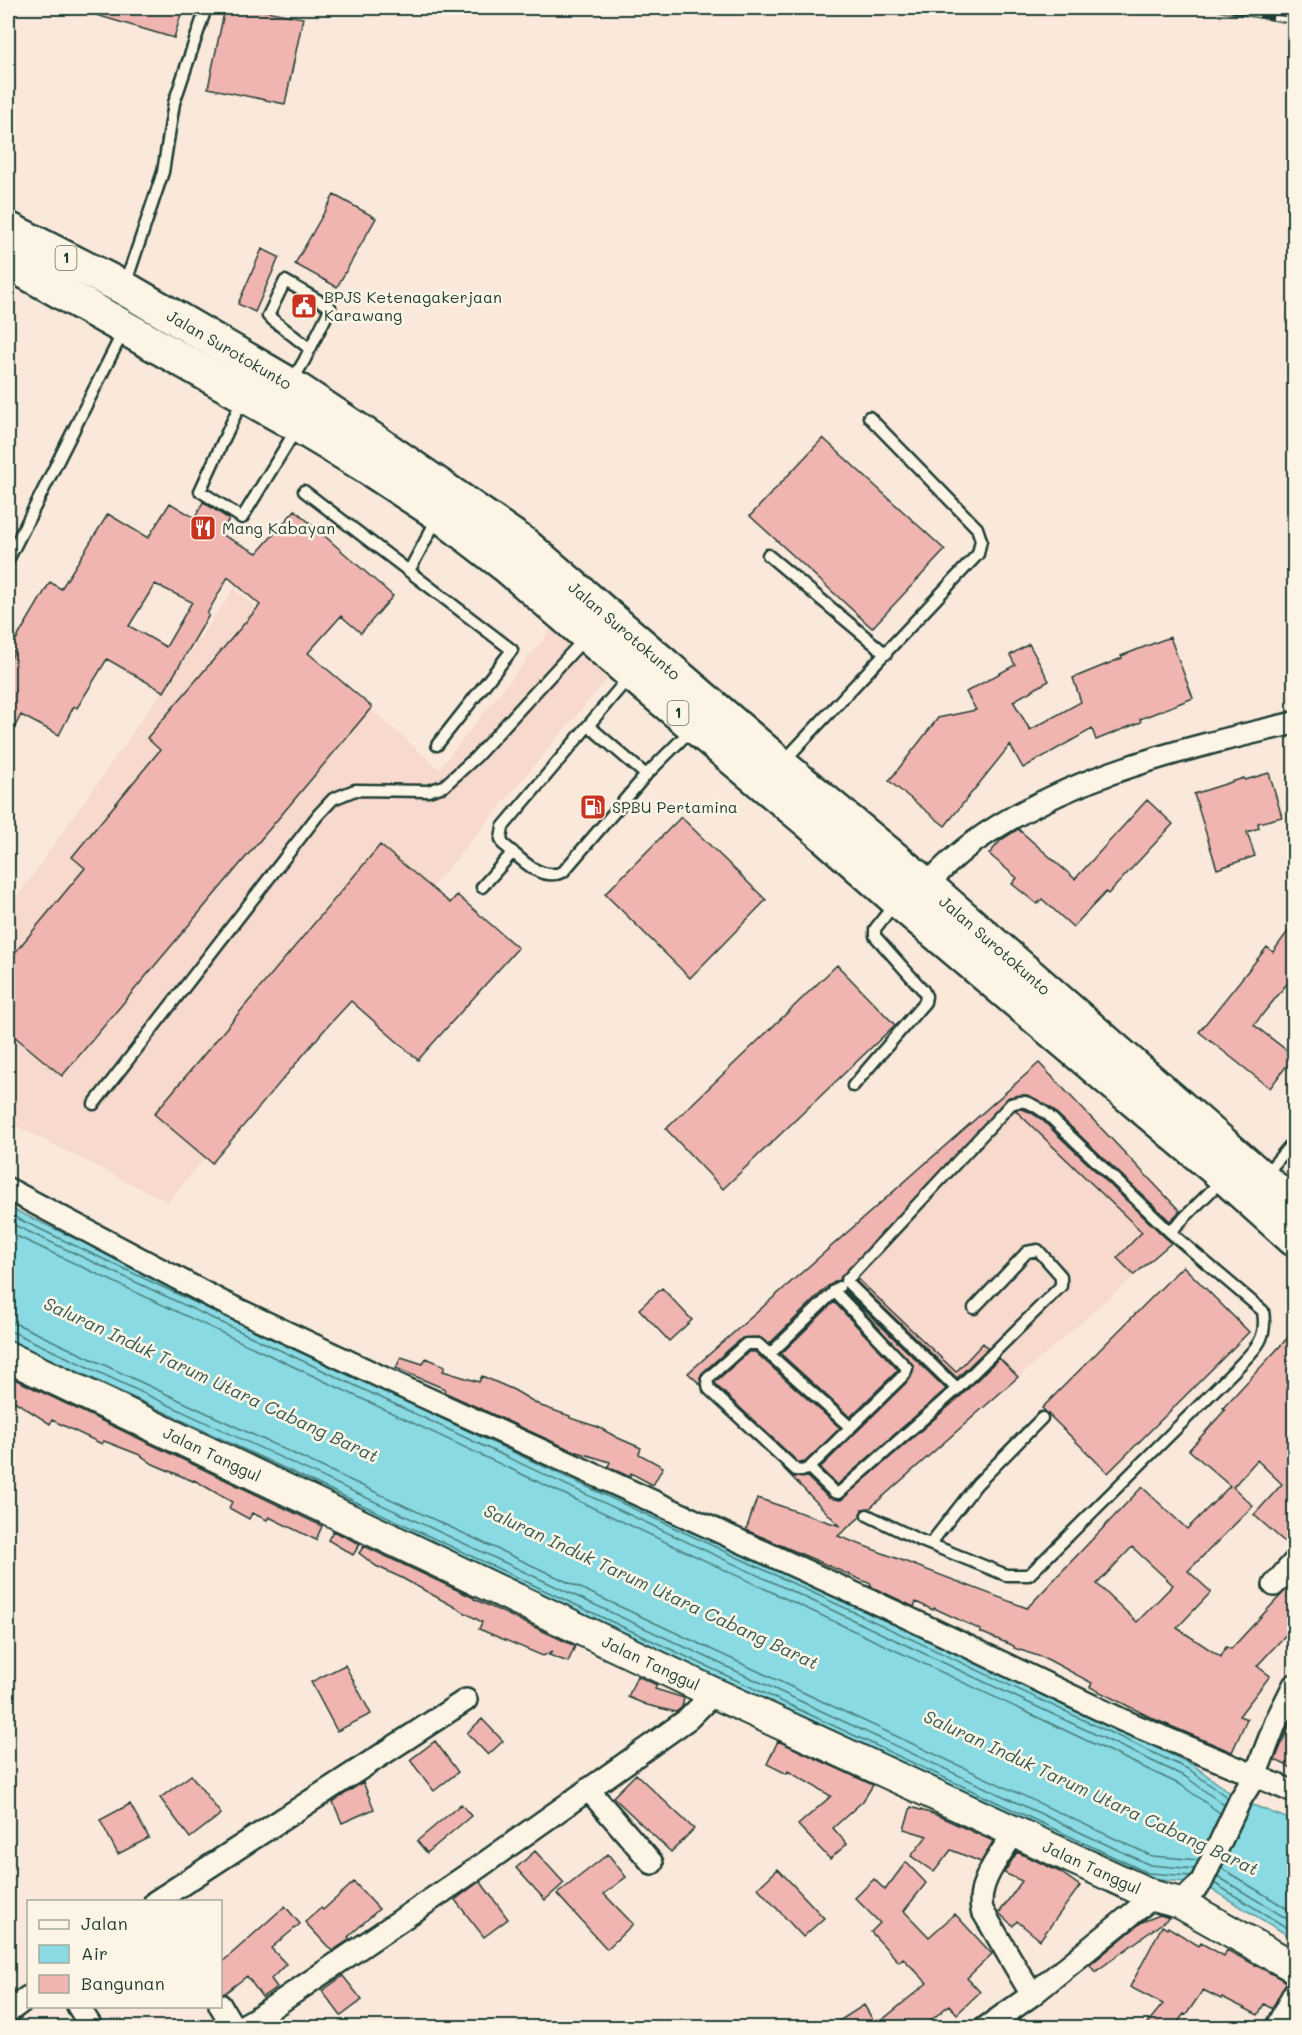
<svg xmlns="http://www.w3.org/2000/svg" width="1302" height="2035" viewBox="0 0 1302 2035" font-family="Mali,sans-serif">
	<rect width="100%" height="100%" fill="#fae8db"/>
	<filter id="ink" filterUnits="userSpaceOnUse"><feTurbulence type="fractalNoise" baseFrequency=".0167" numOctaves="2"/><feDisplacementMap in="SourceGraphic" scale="12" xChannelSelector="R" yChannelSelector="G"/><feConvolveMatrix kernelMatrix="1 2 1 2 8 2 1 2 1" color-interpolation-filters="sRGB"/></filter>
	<g filter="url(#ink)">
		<path fill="#f7d9ce" d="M234,589L439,769L553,627L607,679L168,1202L8,1122V910Z
			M1039,1063L1193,1224L845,1530L688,1373Z"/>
		<path fill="#89dae3" stroke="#5f9b9d" stroke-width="1.5" d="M8,1207L1193,1765L1240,1800L1294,1821V1939L1201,1883L1147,1879L8,1344Z"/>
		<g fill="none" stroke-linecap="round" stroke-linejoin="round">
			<path stroke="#497c7a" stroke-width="1.5" d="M8,1214L211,1310
				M8,1222L1186,1777L1224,1805
				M8,1232L1181,1785L1220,1813
				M8,1322L19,1325L1152,1856L1199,1860
				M8,1331L15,1333L1150,1865L1195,1869
				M8,1339L1148,1873L1191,1876
				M428,1412L1190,1770L1228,1798
				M1221,1868L1294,1913
				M1217,1876L1294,1923
				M1214,1883L1294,1932"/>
		</g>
		<path fill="#f1b5b1" stroke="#1f3d34" stroke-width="1.5" fill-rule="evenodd" d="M86,8H183L174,38L86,12Z
			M225,8H250L303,18L285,104L208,88Z
			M334,195L376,218L337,287L295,264Z
			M262,249L279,257L255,312L238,304Z
			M823,438L945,550L872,628L750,516Z
			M203,502L229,519L220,534L257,553L295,510L393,596L361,633L341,616L308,653L372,707L62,1076L8,1031V961L85,868L72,857L160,750L147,738L260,605L228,577L207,614L209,615L164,692L107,659L77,708L74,706L59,735L21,715L8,740V665L14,652L10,650L50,582L61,589L108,514L148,538L170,503L195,518ZM155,584L192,602L166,647L129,626Z
			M1170,637L1193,698L1140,719L1141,722L1096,740L1092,729L1023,768L1010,745L945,826L889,781L938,718L976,710L966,692L1015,665L1010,655L1029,644L1049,681L1013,701L1030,730L1081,702L1073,678L1122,658L1121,656Z
			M1269,773L1282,817L1258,823L1259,828L1247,832L1255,856L1217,869L1194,794L1244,778L1245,780Z
			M1147,800L1173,824L1108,894L1106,892L1073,927L1042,899L1037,904L1012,884L1017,878L989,854L1001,840L1018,829L1075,879Z
			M681,817L766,900L690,978L605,894Z
			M380,845L450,903L457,895L518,948L418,1060L351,1001L326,1028L212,1163L154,1114Z
			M1294,923V975L1254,1025L1294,1056L1270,1088L1199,1032L1267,947L1273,952Z
			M837,965L895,1025L723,1189L666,1129Z
			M1039,1063L1180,1211L1170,1221L1051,1108L1027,1095L1009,1097L839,1280L828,1286L769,1344L759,1337L742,1338L702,1373L700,1377L701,1385L688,1373Z
			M1021,1109L1030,1112L1042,1120L1171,1243L1134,1275L1117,1258L1142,1232L1015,1110Z
			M1183,1266L1249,1332L1108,1473L1042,1408Z
			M858,1279L956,1372L983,1343L988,1348L957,1378L856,1281Z
			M662,1288L692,1320L669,1341L639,1309Z
			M845,1291L946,1389L837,1485L820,1468L910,1379L914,1367Z
			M834,1302L898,1370L850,1417L781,1354Z
			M1294,1331V1550L1254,1515L1282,1484L1257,1460L1233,1487L1253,1506L1188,1571L1211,1592L1177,1628L1221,1657L1226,1647L1231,1649L1294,1581V1626L1257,1666L1270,1676L1239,1716L1247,1719L1232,1752L1154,1719L1090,1687L1092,1683L1047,1659L1014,1648V1646L980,1632L981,1630L934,1608L933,1610L916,1602L914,1607L870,1586L871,1584L746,1530L757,1498L840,1526L783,1468L794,1477H807L829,1498L841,1500L962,1395L999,1358L1018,1377L870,1508L862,1509L860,1517L838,1536L1027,1608L1142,1487L1187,1529L1230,1486L1189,1450L1225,1410L1223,1408ZM1132,1547L1173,1585L1137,1622L1097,1584Z
			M749,1352H755L840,1428L805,1462L799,1463L716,1385L715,1382Z
			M401,1357L423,1364L426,1358L445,1366L443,1371L479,1382L482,1376L514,1390L541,1406L570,1416V1418L598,1427L618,1438L641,1448L639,1454L663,1467L653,1485L631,1473L630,1477L608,1467L610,1462L571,1450L444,1392L445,1389L396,1368Z
			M8,1376L322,1526L316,1540L269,1517L267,1520L252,1513L249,1519L229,1508L232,1502L194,1480L193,1481L153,1464L140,1455L104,1441L102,1444L52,1420L50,1424L8,1397Z
			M333,1531L360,1544L353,1555L328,1540Z
			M364,1546L474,1598V1599L575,1646L568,1662L549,1655L553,1651L543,1656L479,1629L482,1622L402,1578L376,1566L359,1553Z
			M345,1665L371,1714L337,1731L311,1682Z
			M637,1676L657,1685L655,1689L684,1698L682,1707L676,1712L647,1705L628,1697Z
			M1294,1714V1769L1275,1760Z
			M482,1719L503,1741L488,1755L467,1733Z
			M435,1741L458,1772L434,1791L410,1760Z
			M778,1741L873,1785L863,1801L833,1828L847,1844L830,1859L798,1825L831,1796L788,1771L787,1774L767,1764Z
			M636,1774L694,1829L671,1852L613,1797Z
			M191,1775L221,1814L190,1838L160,1798Z
			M363,1782L374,1809L342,1823L333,1802Z
			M130,1804L149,1838L118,1854L100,1820Z
			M461,1804L471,1816L427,1853L417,1841Z
			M911,1807L936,1815L993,1841L981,1862L951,1850L934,1872L911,1856L927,1836L904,1829Z
			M535,1851L564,1883L545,1900L516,1868Z
			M1017,1852L1060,1872L1080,1886L1040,1940L1017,1921L1013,1926L999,1913L1022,1881L1004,1873Z
			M608,1854L626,1877L604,1894L633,1924L607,1949L557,1894Z
			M906,1862L926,1883L904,1911L929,1937L955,1914L992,1954L967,1978L980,1992L957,2014L949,2005L922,2028H828L864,2005L876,2025L927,1983L903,1958L899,1962L871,1932L880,1923L855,1898L874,1879L885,1890Z
			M778,1869L824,1918L803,1937L758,1888Z
			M480,1881L508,1919L484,1937L455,1900Z
			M354,1882L379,1909L348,1937L350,1939L332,1951L305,1922L321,1908L323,1910Z
			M285,1906L300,1924L271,1948L286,1964L271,1979L277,1987L262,1997L247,1976L225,1993L220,1992V1964Z
			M1160,1915L1169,1918L1095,1972L1090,1965L1142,1922Z
			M1162,1926L1167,1929L1168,1927L1199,1946L1201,1943L1224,1956L1227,1950L1287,1982L1272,2009L1264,2004L1258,2015L1222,1997L1221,1999L1203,1990L1186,2015L1184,2014L1173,2028H1143L1163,2004L1130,1987Z
			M343,1976L362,2000L341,2016L322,1991Z"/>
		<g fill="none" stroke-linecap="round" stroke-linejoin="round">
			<defs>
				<path id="lane" d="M125,285L163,172L174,103L206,8
					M291,383L304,361L330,309V307L285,281L268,316L310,349
					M243,398L200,491L242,518L297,428
					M304,491L512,650L437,745
					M768,555L886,654
					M8,560L124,330
					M409,571L438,517
					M629,677L503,827L501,839L503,844C521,858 539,882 563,872L646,775L693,728
					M589,726L646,775
					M783,762L978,554L981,540L977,528L869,417
					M482,887L513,852
					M853,1086L925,1002L926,996L923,990L875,936V929L895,903
					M94,1104L318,815L333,799L355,790L428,791L444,786L476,757L585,638
					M1265,1175L1294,1141
					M1170,1232L1223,1179
					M834,1291L907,1368L905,1374L809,1468L802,1471L796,1470L709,1389L707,1379L746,1344H758L850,1427
					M770,1354L839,1287
					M809,1468L834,1492L839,1493L957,1389
					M867,1515L917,1539L1006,1575H1029L1234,1371C1254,1349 1268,1342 1263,1311L1170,1232L1047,1114C1034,1105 1026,1098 1011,1104L846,1281L957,1389L1061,1286V1276L1038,1250L1027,1252L974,1308
					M931,1543L977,1484L1042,1418"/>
				<path id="street" d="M926,885C941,871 956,854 974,842C1069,775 1183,749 1294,723
					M8,1189L222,1302L409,1390L902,1615L1122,1720L1294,1792
					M1274,1585L1294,1562
					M588,1789L652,1863
					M1015,1831C1001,1855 976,1882 982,1910L1032,1995
					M155,1902L466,1700
					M1180,1903L1201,1883L1240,1800L1255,1776L1277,1719L1294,1685
					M220,2005L234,2028
					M78,2006L92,2028
					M8,2012L28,1997
					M239,2028L255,2019L479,1867L688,1719L714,1693
					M985,2028L1032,1995L1154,1896
					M1276,2028L1294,1993"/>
				<g id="secondary">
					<path id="s1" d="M8,1357L714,1693L1154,1896L1180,1903L1294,1967"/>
				</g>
				<g id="primary">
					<path id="s2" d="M8,229L124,288L290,385L376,442L525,545L781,765L926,885L1294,1206"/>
					<path d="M8,262L299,426L361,463L439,514L509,568L632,674L809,822L897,900L1225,1177L1294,1239"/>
				</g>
			</defs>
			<use href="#lane" stroke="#1f3d34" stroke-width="15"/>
			<use href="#street" stroke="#1f3d34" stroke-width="26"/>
			<use href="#secondary" stroke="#1f3d34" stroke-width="34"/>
			<use href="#primary" stroke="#1f3d34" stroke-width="38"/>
			<use href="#lane" stroke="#fcf5e5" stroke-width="10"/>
			<use href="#street" stroke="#fcf5e5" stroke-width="21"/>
			<use href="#secondary" stroke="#fcf5e5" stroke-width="30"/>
			<use href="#primary" stroke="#fcf5e5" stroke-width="33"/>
			<defs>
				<path id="rail" d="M1218,8L1294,21"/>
			</defs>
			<use href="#rail" stroke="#1f3d34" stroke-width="7"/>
			<use href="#rail" stroke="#fcf5e5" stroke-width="4.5" stroke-dasharray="14" stroke-linecap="butt"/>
		</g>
	</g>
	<defs>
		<symbol id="civic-square" viewBox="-11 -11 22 22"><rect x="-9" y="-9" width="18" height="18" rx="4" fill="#c8321e" stroke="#fcf5e5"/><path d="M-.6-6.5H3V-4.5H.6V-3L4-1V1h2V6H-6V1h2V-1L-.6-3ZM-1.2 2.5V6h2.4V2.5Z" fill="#fff"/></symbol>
		<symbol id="restaurant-square" viewBox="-11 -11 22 22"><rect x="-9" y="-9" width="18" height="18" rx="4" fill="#c8321e" stroke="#fcf5e5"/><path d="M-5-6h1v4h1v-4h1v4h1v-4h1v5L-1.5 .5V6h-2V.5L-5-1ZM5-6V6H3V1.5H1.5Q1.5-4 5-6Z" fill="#fff"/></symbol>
		<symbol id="fuel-square" viewBox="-11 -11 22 22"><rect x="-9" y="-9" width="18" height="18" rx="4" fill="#c8321e" stroke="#fcf5e5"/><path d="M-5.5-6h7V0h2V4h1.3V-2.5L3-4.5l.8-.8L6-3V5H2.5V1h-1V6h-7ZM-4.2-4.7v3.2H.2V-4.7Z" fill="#fff"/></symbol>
	</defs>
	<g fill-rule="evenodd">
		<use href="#civic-square" x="289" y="291" width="30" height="30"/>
		<use href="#restaurant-square" x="188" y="513" width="30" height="30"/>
		<use href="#fuel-square" x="578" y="792" width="30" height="30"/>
	</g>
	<g text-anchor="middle" stroke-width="5" stroke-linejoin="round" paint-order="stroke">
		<g fill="#fcf5e5" stroke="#617469" stroke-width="1.5">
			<rect x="55.5" y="246" width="21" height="24" rx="4.5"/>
			<rect x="667.5" y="701" width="21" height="24" rx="4.5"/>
		</g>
		<g font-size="15" font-weight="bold" fill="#1f3d34">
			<text x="66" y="263">1</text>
			<text x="678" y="718">1</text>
		</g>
		<g font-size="16" fill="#1f3d34" stroke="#fcf5e5" text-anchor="start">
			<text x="324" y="303">BPJS Ketenagakerjaan<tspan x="324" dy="18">Karawang</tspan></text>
			<text x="222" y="534">Mang Kabayan</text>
			<text x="612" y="813">SPBU Pertamina</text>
		</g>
		<g font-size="16" fill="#1f3d34" stroke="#fcf5e5">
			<text dy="6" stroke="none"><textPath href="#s2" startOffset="252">Jalan Surotokunto</textPath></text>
			<text dy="6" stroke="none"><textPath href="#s2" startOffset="738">Jalan Surotokunto</textPath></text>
			<text dy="6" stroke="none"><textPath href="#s2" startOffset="1224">Jalan Surotokunto</textPath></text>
			<text dy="6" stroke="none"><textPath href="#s1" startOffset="226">Jalan Tanggul</textPath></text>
			<text dy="6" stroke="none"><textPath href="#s1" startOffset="712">Jalan Tanggul</textPath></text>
			<text dy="6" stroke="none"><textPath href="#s1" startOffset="1198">Jalan Tanggul</textPath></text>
		</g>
		<g font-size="18" font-style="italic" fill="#345c57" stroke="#fcf5e5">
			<text transform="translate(211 1380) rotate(25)" y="6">Saluran Induk Tarum Utara Cabang Barat</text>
			<text transform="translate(651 1587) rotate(25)" y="6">Saluran Induk Tarum Utara Cabang Barat</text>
			<text transform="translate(1091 1793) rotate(25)" y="6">Saluran Induk Tarum Utara Cabang Barat</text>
		</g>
	</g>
	<rect width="1302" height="2035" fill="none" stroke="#fcf5e5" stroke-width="30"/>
	<rect x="15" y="15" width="1272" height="2005" fill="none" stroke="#1f3d34" stroke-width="2" filter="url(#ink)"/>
	<rect x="27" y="1900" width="195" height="108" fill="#fcf5e5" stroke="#a4ab9e" stroke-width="1.5"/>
	<rect x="39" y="1920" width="30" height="9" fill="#fcf5e5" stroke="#a4ab9e" stroke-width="1.5"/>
	<text x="81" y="1930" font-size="18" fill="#1f3d34">Jalan</text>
	<rect x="39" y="1945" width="30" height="18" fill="#89dae3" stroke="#a4ab9e" stroke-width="1.5"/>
	<text x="81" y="1960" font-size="18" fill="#1f3d34">Air</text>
	<rect x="39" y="1975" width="30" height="18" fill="#f1b5b1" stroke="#a4ab9e" stroke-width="1.5"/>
	<text x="81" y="1990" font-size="18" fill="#1f3d34">Bangunan</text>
</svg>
